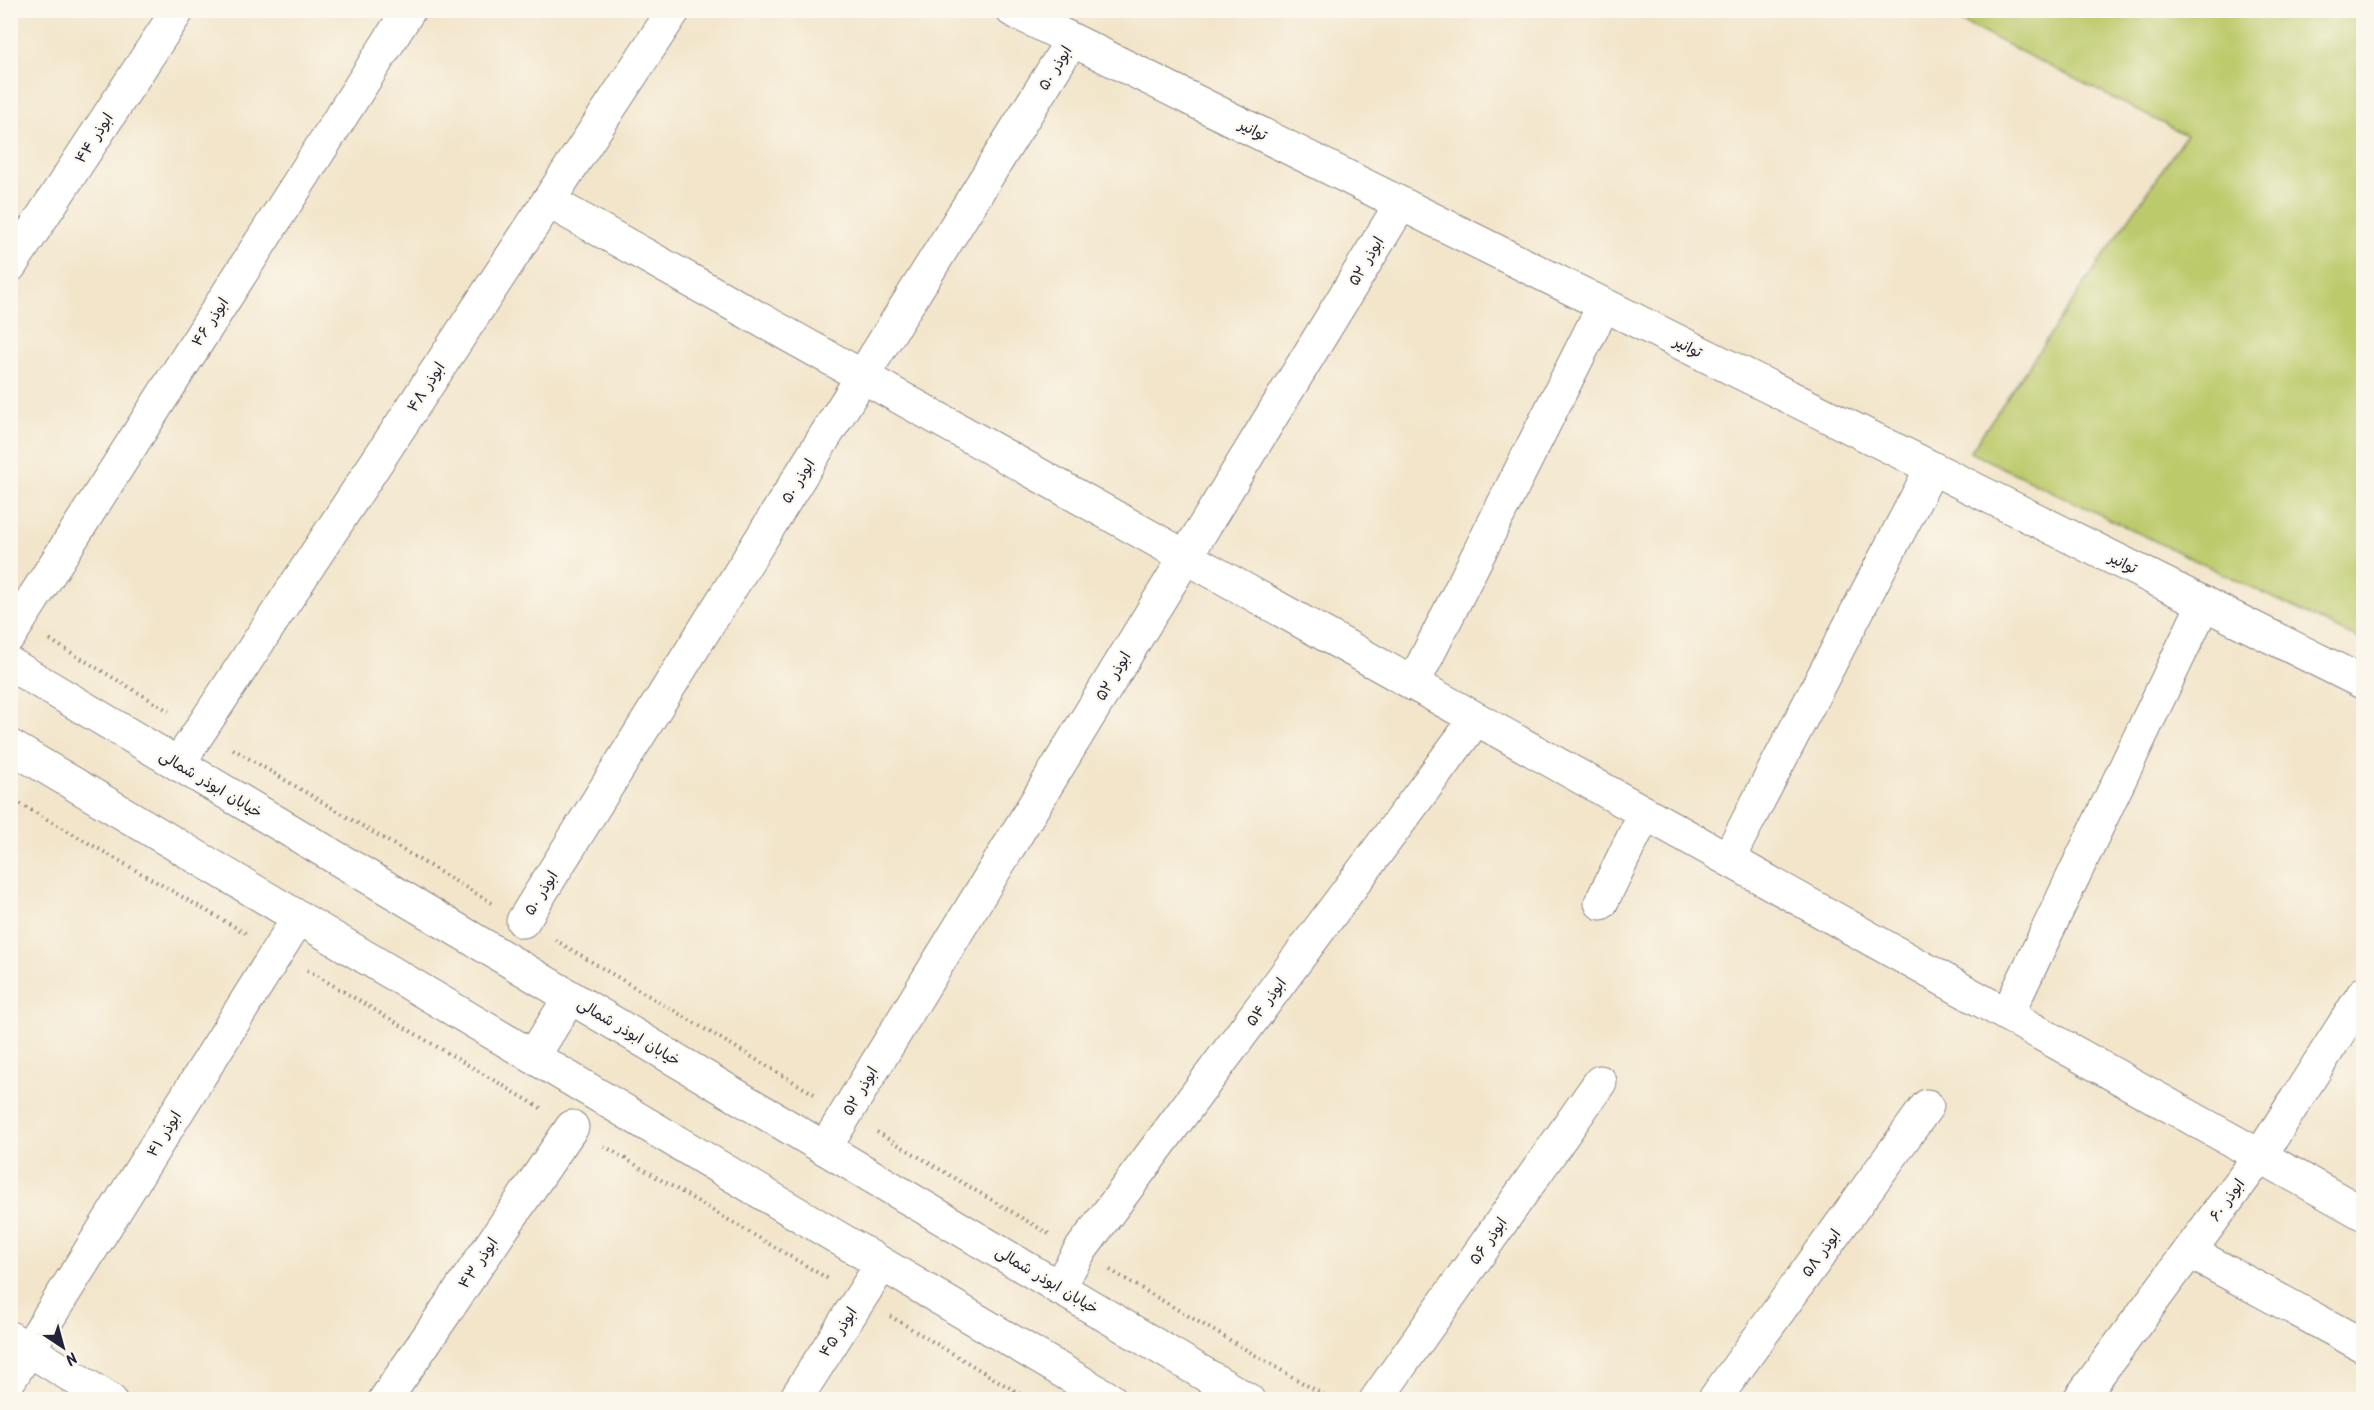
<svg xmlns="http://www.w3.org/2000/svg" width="2374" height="1410" viewBox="0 0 2374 1410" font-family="Kalam,'Playpen Sans Arabic',sans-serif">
	<rect width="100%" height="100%" fill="#fbf7ec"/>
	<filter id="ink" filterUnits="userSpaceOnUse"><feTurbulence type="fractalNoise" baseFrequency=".0167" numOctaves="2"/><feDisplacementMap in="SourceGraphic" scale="12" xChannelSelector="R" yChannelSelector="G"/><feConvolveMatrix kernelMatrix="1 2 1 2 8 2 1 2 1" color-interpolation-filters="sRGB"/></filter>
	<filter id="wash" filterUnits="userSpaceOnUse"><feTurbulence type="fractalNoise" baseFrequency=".008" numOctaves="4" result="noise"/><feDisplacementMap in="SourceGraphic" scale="24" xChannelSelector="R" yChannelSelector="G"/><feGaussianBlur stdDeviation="1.35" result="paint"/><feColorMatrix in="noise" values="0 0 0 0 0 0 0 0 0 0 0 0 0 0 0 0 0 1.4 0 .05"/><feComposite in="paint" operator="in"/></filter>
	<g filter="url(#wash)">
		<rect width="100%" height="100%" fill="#f2e5ca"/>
		<path fill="#bdca6c" stroke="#707654" stroke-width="1.5" d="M1957,10L2363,11V641L1970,452L2186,135L1952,17Z"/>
	</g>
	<g filter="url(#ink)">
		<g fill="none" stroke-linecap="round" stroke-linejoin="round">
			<defs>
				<path id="minor" d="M1012,10L2364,683
					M548,201L2364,1214
					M10,266L178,10
					M10,635L409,10
					M1413,684L1604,305
					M178,764L674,10
					M1728,859L1932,468
					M1601,903L1645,813
					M523,921L1072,40
					M2007,1015L2204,603
					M825,1148L1401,204
					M2190,1252L2364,1346
					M1058,1288L1079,1252L1476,719
					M10,1338L110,1400
					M10,1379L299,917
					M385,1400L572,1127
					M795,1400L882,1264
					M1376,1400L1600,1082
					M1714,1400L1927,1106
					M2079,1400L2260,1156L2364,993"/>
				<path id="major" d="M10,664L1248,1400
					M10,746L1111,1400
					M533,1057L570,997"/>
			</defs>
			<use href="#minor" stroke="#8a8482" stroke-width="35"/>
			<use href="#major" stroke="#8a8482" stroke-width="35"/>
			<path stroke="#8a8482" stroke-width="4" stroke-dasharray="1.5 4.5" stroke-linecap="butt" d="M50,640L169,711
				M233,749L492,903
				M10,798L247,934
				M555,940L814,1094
				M307,970L541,1108
				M877,1132L1049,1234
				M604,1146L830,1280
				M1110,1270L1332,1400
				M890,1316L1030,1400"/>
			<use href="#minor" stroke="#fff" stroke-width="33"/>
			<use href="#major" stroke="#fff" stroke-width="33"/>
		</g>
	</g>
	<g text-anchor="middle" stroke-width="4.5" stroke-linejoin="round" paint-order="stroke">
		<g font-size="15" fill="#22223b" stroke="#fbf7ec">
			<text transform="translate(1055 68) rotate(-58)" y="5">ابوذر ۵۰</text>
			<text transform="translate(1253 130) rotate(26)" y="5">توانیر</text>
			<text transform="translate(94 138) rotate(-57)" y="5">ابوذر ۴۴</text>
			<text transform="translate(1366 261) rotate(-59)" y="5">ابوذر ۵۲</text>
			<text transform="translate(210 322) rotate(-57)" y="5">ابوذر ۴۶</text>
			<text transform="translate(1688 347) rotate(26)" y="5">توانیر</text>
			<text transform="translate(426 387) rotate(-57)" y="5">ابوذر ۴۸</text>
			<text transform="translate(798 481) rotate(-58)" y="5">ابوذر ۵۰</text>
			<text transform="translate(2123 563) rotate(26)" y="5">توانیر</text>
			<text transform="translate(1113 676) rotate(-59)" y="5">ابوذر ۵۲</text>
			<text transform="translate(211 784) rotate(31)" y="5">خیابان ابوذر شمالی</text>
			<text transform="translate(541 893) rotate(-58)" y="5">ابوذر ۵۰</text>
			<text transform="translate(1266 1002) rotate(-53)" y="5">ابوذر ۵۴</text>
			<text transform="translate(629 1032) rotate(31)" y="5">خیابان ابوذر شمالی</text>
			<text transform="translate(860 1091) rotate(-59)" y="5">ابوذر ۵۲</text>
			<text transform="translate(164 1134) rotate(-58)" y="5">ابوذر ۴۱</text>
			<text transform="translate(2227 1200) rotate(-54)" y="5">ابوذر ۶۰</text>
			<text transform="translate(1488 1241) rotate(-55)" y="5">ابوذر ۵۶</text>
			<text transform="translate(1821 1253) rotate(-54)" y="5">ابوذر ۵۸</text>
			<text transform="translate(478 1263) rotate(-56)" y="5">ابوذر ۴۳</text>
			<text transform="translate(1047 1280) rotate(31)" y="5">خیابان ابوذر شمالی</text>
			<text transform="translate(838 1332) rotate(-57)" y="5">ابوذر ۴۵</text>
		</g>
	</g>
	<rect width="2374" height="1410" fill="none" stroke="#fbf7ec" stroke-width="36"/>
	<g transform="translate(63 1347) rotate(144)" stroke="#fbf7ec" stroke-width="4.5" paint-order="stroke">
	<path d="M0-4.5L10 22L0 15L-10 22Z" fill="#22223b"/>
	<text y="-9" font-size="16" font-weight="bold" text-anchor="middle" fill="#22223b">N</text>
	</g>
</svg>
